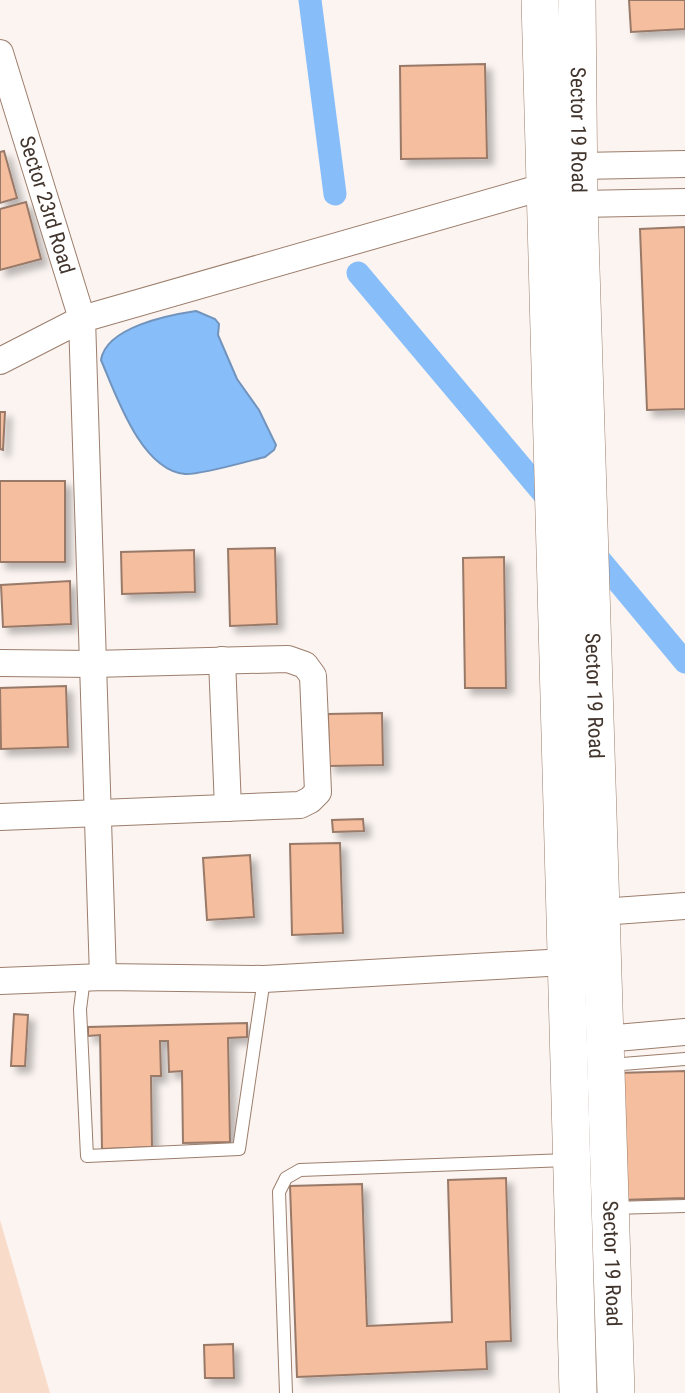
<svg xmlns="http://www.w3.org/2000/svg" width="685" height="1393" viewBox="0 0 685 1393" font-family="'Roboto Condensed',sans-serif">
	<defs>
		<filter id="shadow"><feDropShadow dx="6" dy="6" stdDeviation="3.5" flood-color="#0004"/></filter>
	</defs>
	<rect width="100%" height="100%" fill="#fbf4f1"/>
	<path fill="#f9dbca" d="M0,1220L50,1393H0Z"/>
	<path fill="#87bdf9" stroke="#7294bc" stroke-width="2" d="M196,311L215,319L219,324L218,335L237,379L259,410L276,445L274,450L265,457C248,461 201,475 185,474C141,470 116,395 101,360C106,327 169,315 196,311Z"/>
	<g fill="none" stroke-linecap="round" stroke-linejoin="round">
		<path stroke="#87bdf9" stroke-width="23" d="M310,0L335,194
			M358,273L554,506
			M590,548L685,662"/>
	</g>
	<path fill="#f5be9e" stroke="#997a69" stroke-width="2" filter="url(#shadow)" d="M629,0H685V29L631,32Z
		M485,64L487,158L401,159L400,66Z
		M4,151L17,198L0,203V152Z
		M26,202L41,259L0,270V209Z
		M685,227V409L647,410L640,229Z
		M0,412H5L3,450L0,449Z
		M0,481H65V562H0Z
		M275,548L277,624L230,626L228,549Z
		M194,550L195,592L122,594L121,552Z
		M504,557L506,688H465L463,558Z
		M70,581L71,624L3,627L1,585Z
		M66,686L68,747L1,749L0,688Z
		M382,713L383,765L329,766L328,714Z
		M363,819L364,831L333,832L332,820Z
		M340,843L343,933L292,935L290,844Z
		M250,855L254,917L207,920L203,858Z
		M14,1014L28,1015L25,1066H11Z
		M247,1023V1037L228,1038L230,1142L183,1143L182,1071L169,1072L168,1041H160L161,1076H151L152,1147L102,1149L100,1035L88,1036V1027Z
		M685,1071V1198L621,1200L618,1073Z
		M506,1178L511,1341L486,1342L487,1369L297,1377L290,1186L362,1184L367,1326L452,1322L448,1180Z
		M233,1344L234,1378H205L204,1345Z"/>
	<g fill="none" stroke-linecap="round" stroke-linejoin="round">
		<defs>
			<path id="lane" d="M84,978L80,1009L87,1156L239,1149L264,979
				M610,1065L685,1059
				M612,1208L685,1206
				M286,1393L279,1192L286,1178L300,1170L567,1160"/>
			<g id="street">
				<path id="s1" d="M0,53L82,319L103,977"/>
				<path d="M564,197L579,204L685,202"/>
				<path d="M0,361L82,319L543,187L579,166L685,164"/>
				<path d="M222,660L228,808"/>
				<path d="M0,663L93,664L288,659L305,665L313,676L318,792L310,800L300,805L0,817"/>
				<path d="M601,912L685,906"/>
				<path d="M0,981L103,977L264,979L583,961"/>
				<path d="M605,1039L685,1032"/>
			</g>
			<g id="secondary">
				<path d="M540,0L578,1393"/>
				<path id="s2" d="M577,0L579,204L616,1393"/>
			</g>
		</defs>
		<use href="#lane" stroke="#9c7e6c" stroke-width="14"/>
		<use href="#street" stroke="#9c7e6c" stroke-width="28"/>
		<use href="#secondary" stroke="#9c7e6c" stroke-width="38"/>
		<use href="#lane" stroke="#fff" stroke-width="12"/>
		<use href="#street" stroke="#fff" stroke-width="26"/>
		<use href="#secondary" stroke="#fff" stroke-width="37"/>
	</g>
	<g text-anchor="middle" stroke-width="5" stroke-linejoin="round" paint-order="stroke">
		<g font-size="21" fill="#42352d" stroke="#fff">
			<text dy="7" stroke="none"><textPath href="#s2" startOffset="130">Sector 19 Road</textPath></text>
			<text dy="7" stroke="none"><textPath href="#s1" startOffset="159">Sector 23rd Road</textPath></text>
			<text dy="7" stroke="none"><textPath href="#s2" startOffset="696">Sector 19 Road</textPath></text>
			<text dy="7" stroke="none"><textPath href="#s2" startOffset="1264">Sector 19 Road</textPath></text>
		</g>
	</g>
</svg>
